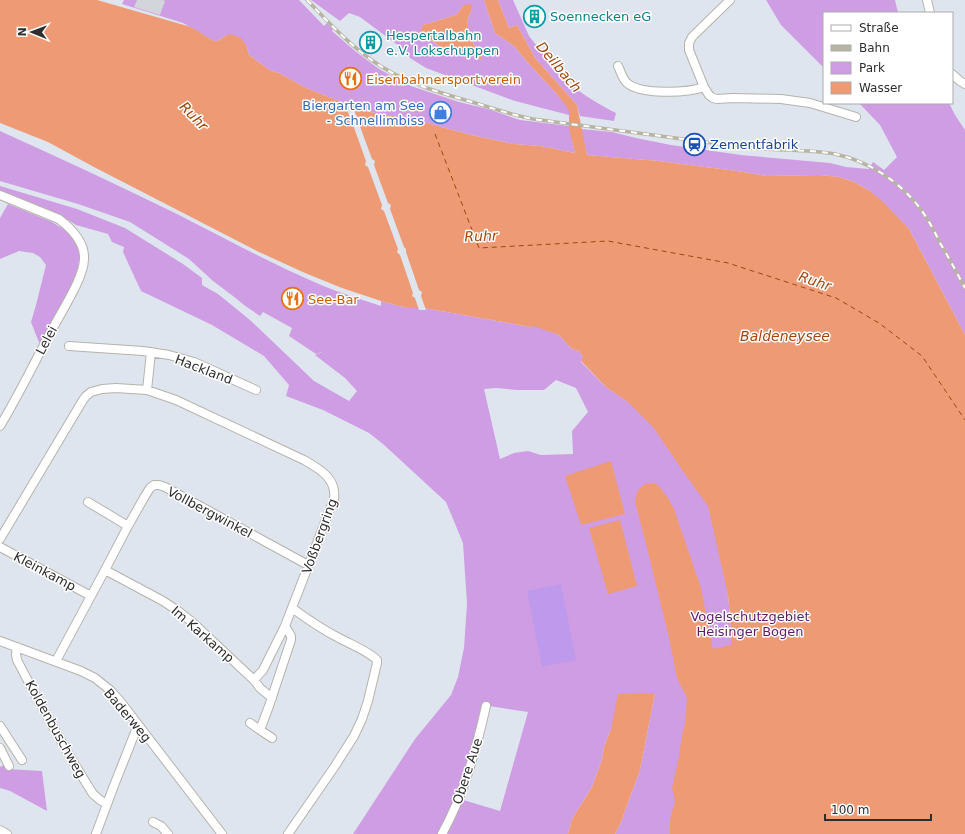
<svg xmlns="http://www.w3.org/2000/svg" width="965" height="834" viewBox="0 0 965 834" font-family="'DejaVu Sans',sans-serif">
	<rect width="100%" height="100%" fill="#dfe5ee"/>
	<path fill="#cf9de4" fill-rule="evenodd" d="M124,0H299L324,26L327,23L333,29L332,31L355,51L379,69L411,86L459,102L488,109L520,120L569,126L575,153L540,146L514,144L471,135L420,121L364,111L306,88L279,73L271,71L249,55L247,47L227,35L218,41H214L183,23L122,4Z
		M311,0H484L495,33L514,46L529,64L556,93L570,110L569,115L515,101L426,68L410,58L403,49L360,17L349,13L340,21ZM464,5L472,9C471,12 469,15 468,18C466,32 474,46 482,58V60L454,47L442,48L420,33L423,25L456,15Z
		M498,0H513L529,36L560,75H561C576,91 596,103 616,113L614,121L580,116L577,105L535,58L517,25L509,28Z
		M766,0H895L898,13H824V68L781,25Z
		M859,103H949L955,115L965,130V335L909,229L870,191L854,182L839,177L819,175L767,176L737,171L681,164L659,161L587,155L581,129L612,132L636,138L671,145L741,155L830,163L846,167L869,169L873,162L884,170L897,157L880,125Z
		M0,131C60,158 120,186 179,215C226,239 272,264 321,285C340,293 361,299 381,306V301L407,308H424L531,327L533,325L559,335L572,349L579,351L583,357L581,362L606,387L630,403L711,427L752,834H615L621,822L640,770L655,693L611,729L604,747L602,760L592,787L572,819L568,834H443L460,799L500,811L528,712L489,706L468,770L441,834H353L415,739L451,695L458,677L464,648L467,604L463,543L446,502L383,444L369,433L323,410L286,396L289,385L264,356L212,325L141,291L123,252L124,247L112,242L108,234L76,225L60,215L0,191V186L77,209L125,228L183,264L202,278V285L218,294L250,320L314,381L349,401L357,391L345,378L315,355L325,351L316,354L289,336L292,328L263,312L260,316L244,305L233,296L213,281L189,259L130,222L78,204L0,181ZM556,380L576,388L588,412L572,431L573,454L541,455L528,451L514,453L500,459L484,389L496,388L517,390H544Z
		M8,204L52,222L70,233L77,244L79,252V260L77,274L42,347L38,340L31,322L36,305L46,265L40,257L33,253L19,251L0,259V218Z
		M4,765L6,769L42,771L47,811L10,791L0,788V767Z"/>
	<path fill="#bf99eb" d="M561,584L576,660L542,667L527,591Z"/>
	<path fill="#d2d5da" d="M137,0H163L165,1L160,15L134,7Z"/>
	<path fill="#ee9a74" d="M0,0H97L191,27L214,41H218L227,35L230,34L241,38L247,47L249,55L271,71L279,73L306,88L364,111L420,121L471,135L514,144L540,146L575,153L569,129V110L556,93L529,64L514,46L495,33L484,0H498L509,28L517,25L535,58L577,105L587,155L659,161L681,164L737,171L767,176L819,175L839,177L854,182L870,191L884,203L909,229L965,335V834H670V820L675,801L672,788L679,757L682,735L685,724L687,698L677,678L669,638L648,552L635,502L637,492L643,485L648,483H652L658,485L668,498L674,509L701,588L713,649L731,645V627L728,595L708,506L680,467L653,427L628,402L606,387L581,361L583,357L579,351L572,349L559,335L533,326L531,327L424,308H407L381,301L342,288L305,273L259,252L94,167L48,142L0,123Z
		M471,4L472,9C471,12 469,15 468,18C466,32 474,47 482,58V60L454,47L442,48L420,32L423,25L456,15L464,5Z
		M611,461L625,514L581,525L565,476Z
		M620,520L637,586L608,594L589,528Z
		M655,693L640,770L621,822L615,834H568L572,819L592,787L602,760L604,747L611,729L618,694Z"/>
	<path fill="#dfe5ee" d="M344,101L352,104L356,115L359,118L358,121L372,159L375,161L374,165L388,203L391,205L390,209L404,247L406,249V252L419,290L422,292L421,296L426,310H419L415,298L412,296L413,293L400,255L397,252L398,249L384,211L381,209L382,205L368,167L365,165L366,161L352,122L349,120L350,118Z"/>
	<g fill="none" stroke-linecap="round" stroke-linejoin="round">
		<path stroke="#9f460f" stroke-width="1" stroke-dasharray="5 4" stroke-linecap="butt" d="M435,134L479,248L608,241L728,263L836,298L879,323L922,356L965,420"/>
		<defs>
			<path id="minor" d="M730,0L692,37L689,43V50L704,87L709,95L713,98L717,99L733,98L781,99L810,103L856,117
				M927,0L930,13
				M618,66C621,72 622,78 627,83C641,95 687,93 704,87
				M952,74L960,81L965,84
				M0,195L59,219C72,229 85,242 84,259C84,277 63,309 54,326C36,359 20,393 0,426
				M69,346L143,351L169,355L194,362L256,390
				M147,390L151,352
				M88,502L128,526
				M0,539L83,400L86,396L91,392L102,389L116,388L147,390L176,400L304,460C320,469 337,479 334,499L285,626L263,670L254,680L192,622L178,611L163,601L105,570
				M0,547L91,596
				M0,641L81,671L95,678L110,690L120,701L222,834
				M17,647L16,654L17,660C41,706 65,750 93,794L100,800L107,804
				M56,661L105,570L128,526L145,496L150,488L154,485H159L165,487L308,565
				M254,680L260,688L272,698
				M250,723L260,730
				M0,726L22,760
				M272,738L260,730L269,706L291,640V636L285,626
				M0,748L9,766
				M153,822L161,826L168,834
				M0,830L7,834
				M96,834L113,788L138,725
				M288,834L335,766L354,736L362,719L368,701L377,663V660C368,651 350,644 339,638C323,630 307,619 292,608
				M442,834C464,794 476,750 486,706"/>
		</defs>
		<use href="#minor" stroke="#b5b3a9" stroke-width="10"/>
		<use href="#minor" stroke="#fff" stroke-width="8"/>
		<defs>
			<path id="rail" d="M307,0C330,24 353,49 382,67C410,84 440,93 472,102C492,108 512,115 533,119L750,148C778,151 807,149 835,154C869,161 902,183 922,211C929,221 935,232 940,243C949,258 957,273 965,288"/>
		</defs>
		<use href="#rail" stroke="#b7b4a2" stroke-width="3.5"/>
		<use href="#rail" stroke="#fff" stroke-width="2" stroke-dasharray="6" stroke-linecap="butt"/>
	</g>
	<defs>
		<symbol id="building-ring" viewBox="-11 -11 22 22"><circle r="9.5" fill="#fff" stroke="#0f9aa8" stroke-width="1.5"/><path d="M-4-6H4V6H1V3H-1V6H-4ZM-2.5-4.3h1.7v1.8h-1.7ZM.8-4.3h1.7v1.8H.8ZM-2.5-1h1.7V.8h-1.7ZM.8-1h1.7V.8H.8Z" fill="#0f9aa8"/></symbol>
		<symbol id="restaurant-ring" viewBox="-11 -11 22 22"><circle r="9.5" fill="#fff" stroke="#e8710a" stroke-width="1.5"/><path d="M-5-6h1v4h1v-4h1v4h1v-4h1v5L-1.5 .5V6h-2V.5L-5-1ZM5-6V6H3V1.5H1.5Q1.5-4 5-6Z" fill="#e8710a"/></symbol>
		<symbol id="shop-ring" viewBox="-11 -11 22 22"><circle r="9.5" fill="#fff" stroke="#3f7fe0" stroke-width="1.5"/><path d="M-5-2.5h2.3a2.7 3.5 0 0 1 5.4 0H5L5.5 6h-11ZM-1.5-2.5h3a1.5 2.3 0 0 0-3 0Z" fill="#3f7fe0"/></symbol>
		<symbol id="station-ring" viewBox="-11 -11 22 22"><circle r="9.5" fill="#fff" stroke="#1a4fb4" stroke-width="1.5"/><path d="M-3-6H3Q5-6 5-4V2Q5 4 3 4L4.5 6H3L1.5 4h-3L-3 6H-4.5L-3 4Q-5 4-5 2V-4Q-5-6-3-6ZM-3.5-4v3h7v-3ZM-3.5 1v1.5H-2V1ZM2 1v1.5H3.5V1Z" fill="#1a4fb4"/></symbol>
	</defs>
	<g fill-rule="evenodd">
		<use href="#building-ring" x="522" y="4" width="25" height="25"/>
		<use href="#building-ring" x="358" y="30" width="25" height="25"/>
		<use href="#restaurant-ring" x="338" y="66" width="25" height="25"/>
		<use href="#shop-ring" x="428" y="100" width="25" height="25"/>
		<use href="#station-ring" x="682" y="132" width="25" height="25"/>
		<use href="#restaurant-ring" x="280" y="286" width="25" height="25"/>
	</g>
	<g text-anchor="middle" stroke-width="3" stroke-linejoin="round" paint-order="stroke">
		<g font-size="13" fill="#0d838f" stroke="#fff" text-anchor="start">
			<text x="550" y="21">Soennecken eG</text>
			<text x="386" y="40">Hespertalbahn<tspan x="386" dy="15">e.V. Lokschuppen</tspan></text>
		</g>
		<g font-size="13" fill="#c56008" stroke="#fff" text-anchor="start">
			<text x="366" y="84">Eisenbahnersportverein</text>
			<text x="308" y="304">See-Bar</text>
		</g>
		<g font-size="13" fill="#366cbe" stroke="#fff" text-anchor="end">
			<text x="424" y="110">Biergarten am See<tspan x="424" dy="15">- Schnellimbiss</tspan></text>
		</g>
		<g font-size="13" fill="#164399" stroke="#fff" text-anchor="start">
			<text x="710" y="149">Zementfabrik</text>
		</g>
		<g font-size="13" fill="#2d2d2d" stroke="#fff">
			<text transform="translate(46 340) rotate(-62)" y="5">Lelei</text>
			<text transform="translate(204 369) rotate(21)" y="5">Hackland</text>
			<text transform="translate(210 512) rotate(28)" y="5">Vollbergwinkel</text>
			<text transform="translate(319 536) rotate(-70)" y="5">Voßbergring</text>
			<text transform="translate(45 571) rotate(28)" y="5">Kleinkamp</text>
			<text transform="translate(203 634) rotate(41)" y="5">Im Karkamp</text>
			<text transform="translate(128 715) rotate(50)" y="5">Baderweg</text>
			<text transform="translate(56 729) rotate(61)" y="5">Koldenbuschweg</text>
			<text transform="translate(467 771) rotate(-72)" y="5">Obere Aue</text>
		</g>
		<g font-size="13" fill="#5e1b6b" stroke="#fff">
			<text x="750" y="621">Vogelschutzgebiet<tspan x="750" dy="15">Heisinger Bogen</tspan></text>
		</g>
		<g font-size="14" font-style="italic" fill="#9f460f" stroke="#fff">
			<text transform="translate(559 67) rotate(50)" y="5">Deilbach</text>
			<text transform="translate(194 116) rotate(46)" y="5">Ruhr</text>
			<text transform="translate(481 236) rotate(-2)" y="5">Ruhr</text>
			<text transform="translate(815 281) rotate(19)" y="5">Ruhr</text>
			<text x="785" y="341">Baldeneysee</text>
		</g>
	</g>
	<rect x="823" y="12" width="130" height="92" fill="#ffffff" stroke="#ababab"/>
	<rect x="831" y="25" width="20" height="6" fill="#ffffff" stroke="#ababab"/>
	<text x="859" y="32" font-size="12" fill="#2d2d2d">Straße</text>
	<rect x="831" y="45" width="20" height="6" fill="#b7b4a2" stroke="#ababab"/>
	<text x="859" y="52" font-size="12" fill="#2d2d2d">Bahn</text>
	<rect x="831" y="62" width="20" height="12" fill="#cf9de4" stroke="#ababab"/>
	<text x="859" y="72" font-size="12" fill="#2d2d2d">Park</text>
	<rect x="831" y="82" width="20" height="12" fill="#ee9a74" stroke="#ababab"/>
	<text x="859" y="92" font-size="12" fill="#2d2d2d">Wasser</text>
	<g transform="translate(32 32) rotate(271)" stroke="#ffffff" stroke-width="3" paint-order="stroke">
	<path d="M0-3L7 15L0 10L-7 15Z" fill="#2d2d2d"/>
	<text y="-6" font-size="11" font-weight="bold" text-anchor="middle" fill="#2d2d2d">N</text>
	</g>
	<path d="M825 814v6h106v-6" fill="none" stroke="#2d2d2d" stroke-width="2"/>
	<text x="831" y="814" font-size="12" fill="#2d2d2d" stroke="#ffffff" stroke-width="3" paint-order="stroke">100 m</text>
</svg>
